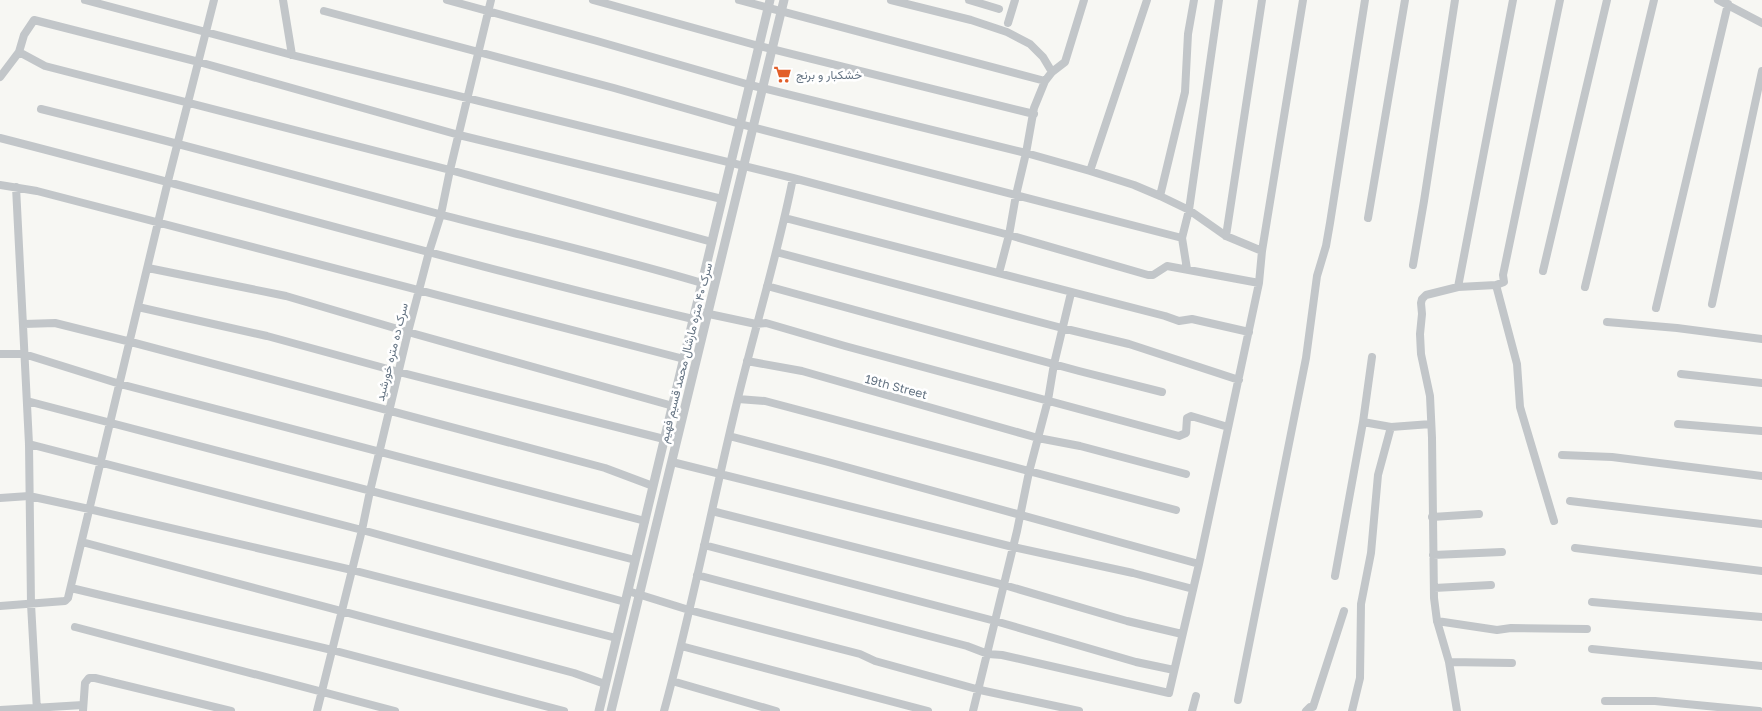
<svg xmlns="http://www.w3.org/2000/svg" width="1762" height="711" viewBox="0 0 1762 711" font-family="'Golos Text',Vazirmatn,sans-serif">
	<rect width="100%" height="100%" fill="#f7f7f3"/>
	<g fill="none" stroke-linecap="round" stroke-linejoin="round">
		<path stroke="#c2c6c9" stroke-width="8" d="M85,0L292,55L793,178L1009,235L1148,275H1153L1167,266L1259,283
			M283,0L292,55
			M447,0L597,41L750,85L1026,153L1090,171L1134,185L1160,196L1189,210L1226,236L1262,251
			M593,0L759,46L1034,114
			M739,0L1045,81
			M891,0L971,20L1007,32L1030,44L1043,57L1052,72
			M969,0L999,9
			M1718,0L1762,23
			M324,11L614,88L740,124L1182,238
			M1008,23L1015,0
			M19,52L45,66L450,170L712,242
			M0,77L19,52L24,35L34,20L199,62L459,135L722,199
			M41,109C175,142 307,178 439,214C527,237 615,257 702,283
			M0,138C231,197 461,264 693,319
			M1090,171L1147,0
			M0,185L37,191L684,359
			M16,187L29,444L31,604L37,711
			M1160,196L1185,92L1188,34L1194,0
			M785,218L1165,316L1179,321L1192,319L1249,332
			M1368,218L1405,0
			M1226,236L1262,0
			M776,252L1062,328L1129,344L1239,380
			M1413,265L1424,201L1455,0
			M148,268L286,296L408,332L673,406
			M1187,269L1182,238L1189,210L1219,0
			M1543,271L1607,0
			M999,273L1009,235L1016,195L1026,153L1034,108L1045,81L1052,72L1065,62L1084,0
			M1496,285L1517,364L1520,407L1554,521
			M767,286L1079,371L1162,392
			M1458,287L1513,0
			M1585,287L1654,0
			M1712,304L1762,71
			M138,307L267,336L399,372L664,439
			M1656,308L1728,4
			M695,311L756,324L766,323L845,346L1179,436L1186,433L1187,418L1191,416L1228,427
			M1607,322L1677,328L1762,339
			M24,324L55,323L131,342L605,468L653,486
			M0,354H24L120,384L645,521
			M747,361L802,371L1038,438L1080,446L1186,474
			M1681,374L1762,383
			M738,399L765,401L1176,510
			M27,401L635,560
			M1363,422L1391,427
			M1678,424L1762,431
			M729,436L828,462L1199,564
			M29,444L362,530L625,602
			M1562,455L1612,457L1762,476
			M672,462L1013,547L1133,573L1193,589
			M0,498L29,496L89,509L352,570L616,638
			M1570,501L1762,524
			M712,511L1004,585L1127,621L1182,634
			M1432,517L1479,514
			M82,542L574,673L605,684
			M704,545L995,621L1136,662L1174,670
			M1575,548L1762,571
			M1433,555L1502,552
			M697,575L967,646L988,654L1002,655L1169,693L1199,564L1259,283L1262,251L1303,0
			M1335,576L1363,422L1372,357
			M71,588L332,650L564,711
			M1434,588L1491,585
			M628,591L689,610L860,654L875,661L980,690L1079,711
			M1592,602L1762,617
			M0,606L65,601L68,598L168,181L214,0
			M1437,621L1497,630L1511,628L1587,629
			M75,627L395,711
			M681,646L928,711
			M1592,649L1762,666
			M1449,662L1512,663
			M672,681L776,711
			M1238,700L1306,358L1317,276L1326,246L1330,223L1365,0
			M1605,701H1655L1759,711
			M0,710L83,705
			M83,711L85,683L89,678H95L231,711
			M317,711L362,530L370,491L408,332L429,252L441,214L450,170L491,0
			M664,711C692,609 712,505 737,402C755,327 778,254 793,178
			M973,711L1017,531L1029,472L1048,400L1054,364L1071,293
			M1192,711L1196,696
			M1306,711L1310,707H1313L1344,611
			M1352,711L1360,678L1361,604L1371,553L1378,475L1391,427L1431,424
			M1457,711L1449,662L1437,621L1434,598L1432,438L1430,396L1421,354L1420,334L1422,314L1421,303L1422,299L1426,295L1458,287L1496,285L1504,282L1503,275L1560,0"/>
		<path stroke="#c2c6c9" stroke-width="9" d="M599,711L770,0
			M611,711L784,0"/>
	</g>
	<defs>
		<symbol id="supermarket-bare" viewBox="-9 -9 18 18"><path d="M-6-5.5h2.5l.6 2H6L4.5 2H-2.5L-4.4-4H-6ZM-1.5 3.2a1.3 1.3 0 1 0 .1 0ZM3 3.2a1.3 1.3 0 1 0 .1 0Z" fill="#e25f29" stroke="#fff" stroke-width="2.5" paint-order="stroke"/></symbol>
	</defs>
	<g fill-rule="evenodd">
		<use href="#supermarket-bare" x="770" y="62" width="25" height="25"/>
	</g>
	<g text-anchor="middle" stroke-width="5" stroke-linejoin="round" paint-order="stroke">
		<g font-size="12" fill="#667584" stroke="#fff" text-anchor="start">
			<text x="796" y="79">خشکبار و برنج</text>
		</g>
		<g font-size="12" fill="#667584" stroke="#fff">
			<text transform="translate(392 352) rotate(-76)" y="4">سرک ده متره خورشید</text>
			<text transform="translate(686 353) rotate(-76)" y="4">سرک ۴۰ متره مارشال محمد قسیم فهیم</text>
			<text transform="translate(896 387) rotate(15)" y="4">19th Street</text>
		</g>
	</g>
</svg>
